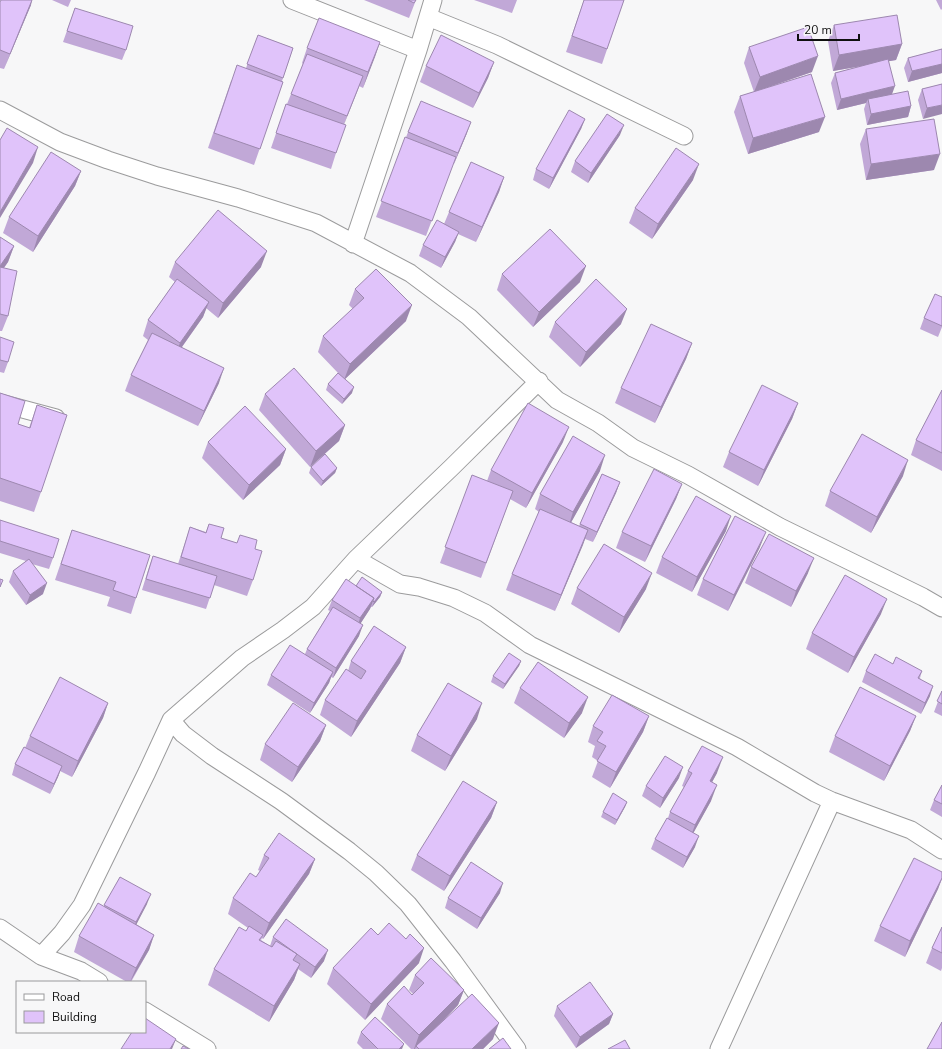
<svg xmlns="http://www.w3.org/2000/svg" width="942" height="1049" viewBox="0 0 942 1049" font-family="'Nunito Sans',sans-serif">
	<rect width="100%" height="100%" fill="#f7f7f8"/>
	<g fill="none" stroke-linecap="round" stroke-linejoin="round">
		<defs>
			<path id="street" d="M292,0L418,50
				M428,17L497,45L684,136
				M0,110L60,142L108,160L157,176L238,198L316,223L410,273L469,317L557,400L598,423L633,448L688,475L780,527L923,597L942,608
				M353,244L418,50L433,0
				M0,403L56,418
				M356,559L400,584L419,587L454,598L485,613L530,645L737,747L815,793L832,801L911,830L942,850
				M171,720L183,734L212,756L281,801L349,851L376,873L408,904L453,961L517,1049
				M0,928L41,956L81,971L99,982
				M41,956L62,933L82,905L147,772L171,720L242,658L283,630L313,607L356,559L452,467L539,381
				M145,1011L207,1049
				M719,1049L832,801"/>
		</defs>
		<use href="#street" stroke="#9b9b9c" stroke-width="19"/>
		<use href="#street" stroke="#fff" stroke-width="17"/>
	</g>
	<path fill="#c1a8d7" d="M52,0H71L68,7Z
		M364,0H416L409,18Z
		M474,0H517L512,13Z
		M584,0H624L602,64L566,52Z
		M936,0H942V9L941,10Z
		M0,2L31,5L4,69L0,68Z
		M75,8L126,50L122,60L63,42Z
		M834,25L902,44L896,60L889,61L892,94L911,106L908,117L867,125L864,109L866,103L837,110L831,83L835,73L862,66L833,71L828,41Z
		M258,35L293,48L282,81L283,82L254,165L208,148L231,81L246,68Z
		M380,42L363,88L359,86L344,124L336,153L331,169L271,148L286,104H287L303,64L302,63L307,48Z
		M749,47L812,72L763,89L819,132L748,154L734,112L740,96L754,92L744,63Z
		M942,49V73L908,82L904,68L908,58Z
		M494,62L488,78L473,108L420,82L426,66Z
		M942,84L923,119L918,100L922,89Z
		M585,119L581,129L549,189L533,180L536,169Z
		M866,129L934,170L866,180L860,144Z
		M408,132L467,133L454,164L453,163L426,236L376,217Z
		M620,135L588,183L571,172L575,161Z
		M81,171L75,186L33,252L3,233L9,217Z
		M504,177L499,192L476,242L458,234L455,242L441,268L419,256L423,245L444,224L449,212Z
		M693,180L652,239L629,223L635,208Z
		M0,237L14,246L8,262L4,268L8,316L2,331H0Z
		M175,262L261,267L218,318L206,308L203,317L182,347L219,383L198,426L125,391L131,375L148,340L143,336L148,320L175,282L169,277Z
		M502,274L580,282L533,327L497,290Z
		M355,289L406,321L345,379L352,393L342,404L326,390L328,384L338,373L318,352L323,336L353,309L349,305Z
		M942,297V327L938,337L920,329L924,318Z
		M555,322L621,324L580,367L549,337Z
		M0,337L8,362L4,373L0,372Z
		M692,343L686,359L655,423L615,403L621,388Z
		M942,390V471L911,455L916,440Z
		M0,393L18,424L29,428L37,405L41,492L34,512L0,501Z
		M265,394L345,425L339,441L310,467L259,410Z
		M798,403L792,419L758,486L723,467L729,452Z
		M208,442L286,449L280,465L243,500L202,458Z
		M563,442L526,508L510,499L481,578L440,563L472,475L487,481L491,470Z
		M311,467L337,468L335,473L321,486L309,473Z
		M600,471L571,522L579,526L602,474L620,482L616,493L593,542L585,539L555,611L506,590L512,574L539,512L535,509L540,494Z
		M903,476L871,533L825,506L830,491Z
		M682,484L676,499L645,562L616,548L622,532Z
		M0,520L53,558L49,569L32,564L43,594L26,605L9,582L13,571L26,561L0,553Z
		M209,524L221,538L255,549L253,580L247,596L214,585L206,609L142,590L149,567L153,556L178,564L190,527L206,532Z
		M72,530L136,598L131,614L107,606L110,597L55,580Z
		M726,531L692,592L656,573L662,557Z
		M760,547L728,611L697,595L703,579Z
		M751,567L808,573L791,607L745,583Z
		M356,586L382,592L380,597L372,607H371L360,624L359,636L333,678L331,677L329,683L310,713L267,685L271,675L305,654L307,649L330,611L328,610L332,600Z
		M577,588L646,589L619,633L571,604Z
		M881,614L848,673L806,649L812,633Z
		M406,647L400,663L351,737L320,715L325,700L348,671L351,661Z
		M521,661L519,666L503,689L491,682L493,676Z
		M893,664L922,671L920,678L930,696L921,714L862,682L866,671Z
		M520,688L582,713L564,738L514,703Z
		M942,691V716L934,712Z
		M108,703L103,718L72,777L60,771L58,777L50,794L12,775L15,764L25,748L30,736Z
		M649,716L643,732L610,788L592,777L598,761L592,757L595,746L588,742L593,726Z
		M916,716L910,731L884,781L829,752L835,736Z
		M477,719L445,771L411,751L417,735Z
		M326,725L320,741L292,782L260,760L265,744Z
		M688,771L717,773L712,782L711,801L693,833L695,847L683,868L651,849L655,839L668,818L670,812L684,787L682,786Z
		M679,778L660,808L642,796L646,786Z
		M942,785V817L930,810L934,800Z
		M497,802L491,818L444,891L411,870L417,855Z
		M627,802L625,807L615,825L601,817L603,812Z
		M264,855L315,859L309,874L263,939L262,938L261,940L270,946L273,937L324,961L311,978L298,969L294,980L269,1022L208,985L214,969L246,931L248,928L228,914L233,898L256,877L260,871L258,870Z
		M942,872V879L938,889L905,957L874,941L880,926Z
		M120,877L147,904L136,924L154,935L149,950L131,982H127L74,952L79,936L104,906Z
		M500,893L477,929L445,908L448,898Z
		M942,927V968L941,971L926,963L932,948Z
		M378,935L419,963L365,1020L327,984L333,968Z
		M415,975L464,990L458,1005L440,1024L493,1039L483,1049H411L381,1019L387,1004L412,995L413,994L409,990Z
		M557,1006L613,1014L609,1024L576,1048L554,1016Z
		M361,1032L402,1049H363L357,1043Z"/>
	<path fill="#9d88af" d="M32,0L31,5L4,69L10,54Z
		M380,42L375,57L363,88L368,72Z
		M902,44L896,60L833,71L839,55Z
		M818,56L812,72L754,92L760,77Z
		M494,62L488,78L473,108L479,93Z
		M942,64V73L908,82L912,71Z
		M363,76L357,92L341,132L347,116Z
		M895,86L891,97L868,99L866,103L837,110L841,99Z
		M942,105V114L923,119L927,108Z
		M911,106L908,117L867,125L871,114Z
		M825,117L819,132L748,154L753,138Z
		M585,119L581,129L549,189L553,178Z
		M471,122L467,133L454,164L458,153Z
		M624,125L620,135L588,183L591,173Z
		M38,147L33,163L0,218V212Z
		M940,154L934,170L866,180L871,164Z
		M699,164L693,180L652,239L658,224Z
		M81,171L75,186L33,252L38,236Z
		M504,177L499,192L476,242L482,227Z
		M459,232L455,242L441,268L445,257Z
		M14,246L8,262L0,273V266Z
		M267,251L261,267L218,318L223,303Z
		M586,266L580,282L533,327L539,312Z
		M209,302L203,317L174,358L180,343Z
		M412,305L406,321L344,380L350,364Z
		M627,309L621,324L580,367L586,352Z
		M692,343L686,359L655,423L661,407Z
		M224,368L219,383L198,426L204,411Z
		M354,387L352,393L342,404L344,399Z
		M798,403L792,419L758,486L764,470Z
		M345,425L339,441L310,467L316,451Z
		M569,427L563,442L526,508L532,493Z
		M286,449L280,465L243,500L249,485Z
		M605,455L600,471L568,528L573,512Z
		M908,460L903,476L871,533L877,517Z
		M337,468L335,473L321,486L323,481Z
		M620,482L616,493L593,542L597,532Z
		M682,484L676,499L645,562L651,546Z
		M731,516L726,531L692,592L697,577Z
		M588,530L583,545L555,611L561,595Z
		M766,532L760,547L728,611L734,595Z
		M814,558L808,573L791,607L796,591Z
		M652,573L646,589L619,633L624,617Z
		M47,583L43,594L26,605L30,595Z
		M382,592L380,597L372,607L374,602Z
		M374,598L370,609L357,629L360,618Z
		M887,599L881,614L848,673L854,657Z
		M363,625L359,636L333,678L336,668Z
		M406,647L400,663L351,737L357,721Z
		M521,661L519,666L503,689L505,684Z
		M333,672L329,683L310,713L314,703Z
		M933,686L930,696L921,714L925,703Z
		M588,697L582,713L564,738L569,723Z
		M108,703L103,718L72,777L78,761Z
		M482,703L477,719L445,771L451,756Z
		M649,716L643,732L610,788L616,772Z
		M916,716L910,731L884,781L890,766Z
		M326,725L320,741L292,782L298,767Z
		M723,757L717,773L704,797L710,781Z
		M62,766L58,777L50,794L54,784Z
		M683,767L679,778L660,808L663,798Z
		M717,785L711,801L689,841L695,825Z
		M497,802L491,818L444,891L450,876Z
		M627,802L625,807L615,825L617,820Z
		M699,836L695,847L683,868L687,857Z
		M315,859L309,874L263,939L269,923Z
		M942,878L938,889L905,957L910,941Z
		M503,883L500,893L477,929L481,918Z
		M151,894L147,904L132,933L136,922Z
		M154,935L149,950L130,982L136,968Z
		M424,948L419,963L365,1020L371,1004Z
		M328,950L324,961L311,978L315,967Z
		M300,964L294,980L269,1022L274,1006Z
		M464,990L458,1005L417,1047L416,1046L415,1049H414L419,1035Z
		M613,1014L609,1024L576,1048L580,1037Z
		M499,1023L493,1039L483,1049H472Z
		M176,1039L172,1049H170Z
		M404,1044L402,1049H399Z"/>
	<path fill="#e0c3fa" stroke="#9d88af" d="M1,0H32L10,54L0,50V2Z
		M408,0H416L414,3Z
		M584,0H624L607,49L572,36Z
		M75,8L133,26L126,50L67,31Z
		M897,15L902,44L839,55L834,25Z
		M319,18L380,42L368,72L307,48Z
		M808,27L818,56L760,77L749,47Z
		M258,35L293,48L283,78L247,64Z
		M441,35L494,62L479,93L426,66Z
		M942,49V64L912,71L908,58Z
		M307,54L363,76L347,116L291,94Z
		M888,59L895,86L841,99L835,73Z
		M237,65L283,82L260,149L214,133Z
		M811,74L825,117L753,138L740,96Z
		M942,84V105L927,108L922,89Z
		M908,91L911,106L871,114L868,99Z
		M421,101L471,122L458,153L408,132Z
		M286,104L346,125L336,153L276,133Z
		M569,110L585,119L553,178L536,169Z
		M607,114L624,125L591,173L575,161Z
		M934,119L940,154L871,164L866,129Z
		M7,128L38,147L0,212V140Z
		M405,137L456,157L432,221L381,201Z
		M676,148L699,164L658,224L635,208Z
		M51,152L81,171L38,236L9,217Z
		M471,162L504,177L482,227L449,212Z
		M218,210L267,251L223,303L175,262Z
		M437,220L459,232L445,257L423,245Z
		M550,229L586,266L539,312L502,274Z
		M0,237L14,246L0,266Z
		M0,267L17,271L8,316L0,314Z
		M376,269L412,305L350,364L323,336L364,298L355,289Z
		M177,279L209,302L180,343L148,320Z
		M596,279L627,309L586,352L555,322Z
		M935,294L942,297V326L924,318Z
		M651,324L692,343L661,407L621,388Z
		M152,333L224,368L204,411L131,375Z
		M0,337L14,342L8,362L0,360Z
		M294,368L345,425L316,451L265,394Z
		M338,373L354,387L344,399L328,384Z
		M762,385L798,403L764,470L729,452Z
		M942,390V453L916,440Z
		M0,393L25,401L18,424L30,428L37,405L67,415L41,492L0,478Z
		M528,403L569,427L532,493L491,470Z
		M245,406L286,449L249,485L208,442Z
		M862,434L908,460L877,517L830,491Z
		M573,436L605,455L573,512L540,494Z
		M325,454L337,468L323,481L311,467Z
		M654,469L682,484L651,546L622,532Z
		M602,474L620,482L597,532L580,524Z
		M472,475L513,491L486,563L445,547Z
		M696,496L731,516L697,577L662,557Z
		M540,509L588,530L561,595L512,574Z
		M735,516L766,532L734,595L703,579Z
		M0,520L59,539L53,558L0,541Z
		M209,524L224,528L221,538L237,543L240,535L257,540L255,549L262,551L253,580L181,557L190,527L206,533Z
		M72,530L150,555L136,598L113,590L116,582L61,564Z
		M769,534L814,558L796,591L751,567Z
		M604,544L652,573L624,617L577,588Z
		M153,556L217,576L210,598L146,579Z
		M29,559L47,583L30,595L13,571Z
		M845,575L887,599L854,657L812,633Z
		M362,577L382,592L374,602L373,601L374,598L356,586Z
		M0,579L3,580L0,587Z
		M346,579L374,598L360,618L332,600Z
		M333,607L363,625L336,668L307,649Z
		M374,626L406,647L357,721L325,700L346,669L361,679L366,671L351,661Z
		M290,645L333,672L314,703L271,675Z
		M509,653L521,661L505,684L493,676Z
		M875,654L893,664L896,657L922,671L918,678L933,686L925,703L866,671Z
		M538,662L588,697L569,723L520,688Z
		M60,677L108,703L78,761L30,736Z
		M448,683L482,703L451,756L417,735Z
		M860,687L916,716L890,766L835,736Z
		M942,691V704L937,701Z
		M612,695L649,716L616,772L597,761L606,746L597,741L603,732L593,726Z
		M293,703L326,725L298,767L265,744Z
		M702,746L723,757L710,781L717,785L695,825L670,812L692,773L688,771Z
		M24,747L62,766L54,784L15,764Z
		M665,756L683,767L663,798L646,786Z
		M463,781L497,802L450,876L417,855Z
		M942,785V804L934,800Z
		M613,793L627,802L617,820L603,812Z
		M667,818L699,836L687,857L655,839Z
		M279,833L315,859L269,923L233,898L250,873L256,877L269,858L264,855Z
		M914,858L942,872V878L910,941L880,926Z
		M471,862L503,883L481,918L448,898Z
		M120,877L151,894L136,922L104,905Z
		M98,903L154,935L136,968L79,936Z
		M286,919L328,950L315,967L273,937Z
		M389,923L406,939L410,934L424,948L371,1004L333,968L371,928L378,935Z
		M249,926L263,935L259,940L272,947L276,941L297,954L293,960L300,964L274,1006L214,969L239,927L246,931Z
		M942,927V953L932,948Z
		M431,958L464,990L419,1035L387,1004L404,986L412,995L424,983L415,975Z
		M590,982L613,1014L580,1037L557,1006Z
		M472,994L499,1023L472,1049H419L416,1046Z
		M375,1017L404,1044L399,1049H378L361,1032Z
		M145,1018L176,1039L170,1049H121L132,1032H145Z
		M942,1022V1049H927Z
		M503,1038L511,1049H489Z
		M625,1040L630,1049H608Z
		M183,1046L189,1049H181Z"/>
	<rect x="16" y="981" width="130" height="52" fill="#f7f7f8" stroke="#9a9a9b"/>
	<rect x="24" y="994" width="20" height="6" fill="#ffffff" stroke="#9a9a9b"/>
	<text x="52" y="1001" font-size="12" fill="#0f0f0f">Road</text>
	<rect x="24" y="1011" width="20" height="12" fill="#e0c3fa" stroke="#9a9a9b"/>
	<text x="52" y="1021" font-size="12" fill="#0f0f0f">Building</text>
	<path d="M798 34v6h61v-6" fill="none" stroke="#0f0f0f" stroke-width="2"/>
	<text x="804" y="34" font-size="12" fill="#0f0f0f" stroke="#f7f7f8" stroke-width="3" paint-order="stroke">20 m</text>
</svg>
